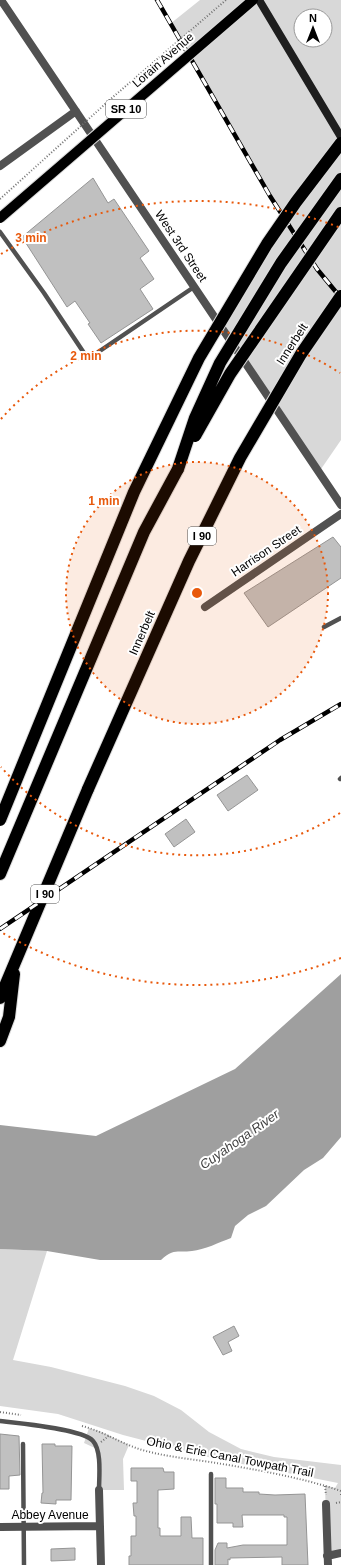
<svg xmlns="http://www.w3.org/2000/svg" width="341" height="1565" viewBox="0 0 341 1565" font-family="Helvetica,sans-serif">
	<rect width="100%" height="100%" fill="#fff"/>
	<path fill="#d8d8d8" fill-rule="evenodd" d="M200,0H341V440L319,472L219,325L284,218L170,24ZM301,16H325V40H301Z
		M0,1249L47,1251L13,1360L51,1367L125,1386L154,1396L181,1410L209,1432L241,1449L274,1457L341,1465V1553L327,1556L325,1485L335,1488L338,1483L212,1458L123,1435L58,1414L0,1406Z
		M89,1428L102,1432L129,1445L123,1459L124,1490H99L97,1449L84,1443Z"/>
	<path fill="#9f9f9f" d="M341,974V1137L323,1158L304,1170L266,1206L248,1215L235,1226L231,1238C220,1242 204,1250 192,1251C177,1253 174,1248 161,1260H100L47,1251L0,1249V1125L96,1136L235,1069Z"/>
	<path fill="#c0c0c0" stroke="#959595" d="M93,178L108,203L114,199L149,251L140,258L154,279L140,289L153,309L101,343L88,324L90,323L75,301L67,307L22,237Z
		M333,537L341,547V578L268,627L244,593Z
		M247,775L258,790L228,811L217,795Z
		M186,819L195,832L174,847L165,834Z
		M234,1326L239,1336L228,1342L232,1351L223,1355L213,1337Z
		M0,1434L19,1436L20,1475L9,1476V1489H0Z
		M42,1444H55V1446H72L71,1500H56V1504L41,1503L42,1493H43Z
		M131,1468H163L164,1472H174V1489L158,1490V1528H160V1536H181V1517H191L192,1538H203V1565H129V1556H131V1536H136V1516H134L133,1503H137V1481H131Z
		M215,1478H226V1488H243V1492H259V1494L275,1495L305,1494L308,1565H282V1557L230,1558V1560L228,1559V1565H215V1550L218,1543H227V1548L243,1545H287V1517H284V1515H242L243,1527H233V1523H217V1504H215Z
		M75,1548V1560L51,1561V1549Z"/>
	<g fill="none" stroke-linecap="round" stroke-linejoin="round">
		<defs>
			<path id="highway" d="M0,874L144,532L178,469
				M0,998L88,789
				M0,1041L9,1017L14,974"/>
		</defs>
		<use href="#highway" stroke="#dbdbdb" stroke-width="14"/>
		<path stroke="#737373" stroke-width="2" stroke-dasharray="1 2" stroke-linecap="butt" d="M0,1412L21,1415
			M82,1426C106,1432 126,1447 150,1452C170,1457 190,1459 210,1462C253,1469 300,1477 341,1491
			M101,1442L110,1435
			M325,1486L326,1495
			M341,1494V1495
			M336,1503L341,1502"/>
		<path stroke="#515151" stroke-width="4.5" d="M0,232L44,293L88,359L194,287
			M324,627L341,618
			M340,779L341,778
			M0,1421C17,1423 83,1429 93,1441C102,1451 99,1477 99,1490
			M23,1444L24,1565
			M211,1474V1565"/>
		<path stroke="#515151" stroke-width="8" d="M1,0L341,505
			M0,166L76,111
			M205,607L341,514
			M99,1490L101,1565
			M326,1504L328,1565
			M0,1527L100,1526
			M327,1556L341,1553"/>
		<path stroke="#1e1e1e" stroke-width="8" d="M259,0L341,137"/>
		<use href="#highway" stroke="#000" stroke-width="12"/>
		<defs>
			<path id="rail" d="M157,0L270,196L317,269L341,298
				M0,929L280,740L341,704"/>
		</defs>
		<use href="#rail" stroke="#000" stroke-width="4.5"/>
		<use href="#rail" stroke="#fff" stroke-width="3" stroke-dasharray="9" stroke-linecap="butt"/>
		<defs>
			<path id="primary-bridge" d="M0,218L253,0"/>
			<path id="highway-bridge" d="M195,436L230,374L341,213
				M178,469L195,418L220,363L281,263L341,179
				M88,789L189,561L240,458L301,354L341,296
				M0,820L134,492L199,358L267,244L296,202L341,143"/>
		</defs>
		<use href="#primary-bridge" stroke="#dbdbdb" stroke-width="12" stroke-linecap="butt"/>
		<use href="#highway-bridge" stroke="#dbdbdb" stroke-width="14" stroke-linecap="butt"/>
		<path stroke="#737373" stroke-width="2" stroke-dasharray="1 2" stroke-linecap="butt" d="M0,199L113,97L226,0"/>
		<use href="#primary-bridge" stroke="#000" stroke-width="10"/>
		<use href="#highway-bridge" stroke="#000" stroke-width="12"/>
	</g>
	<circle cx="197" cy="593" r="131" fill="#e8590c" fill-opacity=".12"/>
	<g fill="none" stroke="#e8590c" stroke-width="2" stroke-dasharray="2 4">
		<circle cx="197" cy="593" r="131"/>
		<path d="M340 813A262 262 0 0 1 1 767M1 419A262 262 0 0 1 340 373"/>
		<path d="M341 958A392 392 0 0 1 1 932M1 254A392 392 0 0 1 341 228"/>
	</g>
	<g text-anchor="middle" stroke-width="4" stroke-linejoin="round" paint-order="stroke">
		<g fill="#fff" stroke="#4c4c4c" stroke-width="1">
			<rect x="106" y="100" width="40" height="18" rx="3"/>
			<rect x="188" y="527" width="28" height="18" rx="3"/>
			<rect x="31" y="885" width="28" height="18" rx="3"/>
		</g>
		<g font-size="11" font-weight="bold" fill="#000">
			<text x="126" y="113">SR 10</text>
			<text x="202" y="540">I 90</text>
			<text x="45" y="898">I 90</text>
		</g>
		<g font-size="12" fill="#000" stroke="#fff">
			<text transform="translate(163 60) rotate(-41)" y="4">Lorain Avenue</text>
			<text transform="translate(181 246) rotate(56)" y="4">West 3rd Street</text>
			<text transform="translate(292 344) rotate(-57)" y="4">Innerbelt</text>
			<text transform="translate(266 551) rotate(-34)" y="4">Harrison Street</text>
			<text transform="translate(142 633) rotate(-66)" y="4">Innerbelt</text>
			<text transform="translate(230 1457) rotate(11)" y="4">Ohio &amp; Erie Canal Towpath Trail</text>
			<text x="50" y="1519">Abbey Avenue</text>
		</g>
		<g font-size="13" font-style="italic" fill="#404040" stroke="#fff">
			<text transform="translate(239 1139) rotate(-35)" y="5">Cuyahoga River</text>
		</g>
	</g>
	<circle cx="197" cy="593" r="6" fill="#e8590c" stroke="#fff" stroke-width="2"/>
	<g font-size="12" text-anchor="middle" font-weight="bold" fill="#e8590c" stroke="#fff" stroke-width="4" stroke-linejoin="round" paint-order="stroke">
		<text x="31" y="242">3 min</text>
		<text x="86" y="360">2 min</text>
		<text x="104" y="505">1 min</text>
	</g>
	<g transform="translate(313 28)"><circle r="19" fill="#ffffff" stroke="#999999"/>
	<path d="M0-3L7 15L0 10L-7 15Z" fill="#000000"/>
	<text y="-6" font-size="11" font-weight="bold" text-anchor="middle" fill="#000000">N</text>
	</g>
</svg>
